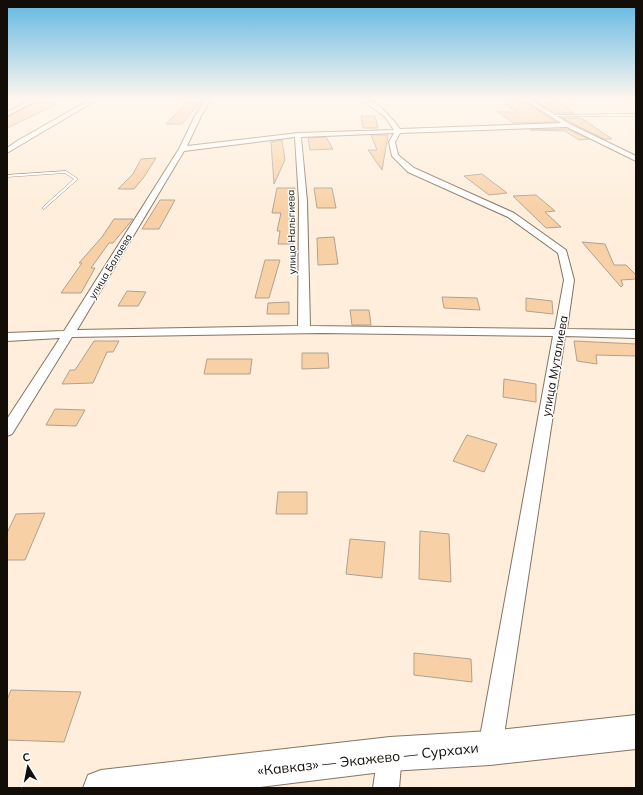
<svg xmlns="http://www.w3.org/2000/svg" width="643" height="795" viewBox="0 0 643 795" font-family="Mulish,sans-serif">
	<rect width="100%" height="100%" fill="#feeedb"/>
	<path fill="#f7d0a5" stroke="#b1a190" d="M190,99H203L182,124H166Z
		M532,99H554L574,113H556Z
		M522,100L556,122L513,123L498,112H517L502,101Z
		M34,103L57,104L7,128V117Z
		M361,116H375L378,128H363Z
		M562,118H581L612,139H604Z
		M567,129L589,139L579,140L565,131L530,130Z
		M371,135H388L382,170L368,150H377Z
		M326,137L333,149L310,150L308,138Z
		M282,140L285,160L274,184L271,142Z
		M156,158L144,177L134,189H118L133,174L141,159Z
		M482,174L507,193L489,195L464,176Z
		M277,188H295L292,208H294L292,223H296L293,244H278L280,231H277L281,213H272Z
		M314,188H332L336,208H317Z
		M536,195L555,211L545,212L561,227L546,228L513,196Z
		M160,200H175L159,229H142Z
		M114,219H133L113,243H109L91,268H95L81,293H61L82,263H79L102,237Z
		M334,237L338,264L318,265L317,238Z
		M582,242L605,244L614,265H626L636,275V279L621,280L623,285L621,287Z
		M265,260H280L269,298H255Z
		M127,291L146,292L138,306H118Z
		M442,297L477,298L480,310L444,308Z
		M526,298L552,301L553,314L526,311Z
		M289,302V314H267L268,303Z
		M350,310H369L371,325H352Z
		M94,341H119L113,352H107L93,383L62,384L70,370H75Z
		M574,341L636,344V356L596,355L597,364L577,361Z
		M302,353H328L329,368L302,369Z
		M207,359H252L250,374H204Z
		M504,379L536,384V402L503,397Z
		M55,409L85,410L76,426L46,425Z
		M467,435L497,444L484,472L453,461Z
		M278,492H307V514H276Z
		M45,513L25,560H7V533L16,514Z
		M420,531L449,534L451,582L419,579Z
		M350,539L385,542L382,578L346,574Z
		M414,653L471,659L472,682L414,675Z
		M11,690L81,692L64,742L7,740V700Z"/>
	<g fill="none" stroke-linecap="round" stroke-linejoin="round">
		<defs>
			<path id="lane" d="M636,114V116H553L554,115Z
				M66,171L78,179L44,209H43V207L74,179L65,173L7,177V175Z"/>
			<path id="street" d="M7,99H11L9,101Z
				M32,99H39L7,116V112Z
				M91,99H98L7,153V148L17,141Z
				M206,99H211L201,116L187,146L298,133L394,130L385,117L361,99C377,99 391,117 400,129L561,123L523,99H529L570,124L636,156V161L634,160L567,127L400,133L395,142L398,155L414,168L514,213L566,250L574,280L567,329L636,330V338L565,336L502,748L499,757L490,760L481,757L478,748L553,336L322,333L72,337L12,434L7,436V419L60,338L7,341V333L64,331L179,149L195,116ZM394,133L389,142L392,156L408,172L508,217L558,253L564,280L555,329L310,326L307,201L301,137ZM295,137L299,201L298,326L77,330L184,151Z
				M390,742L399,745L402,754L399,788H373L378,754L381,745Z"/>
			<path id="secondary" d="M636,715V749L490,765L390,771L252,788H83L88,775L101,770L390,737L490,731Z"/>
		</defs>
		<use href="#lane" stroke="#847565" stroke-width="1"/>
		<use href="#street" stroke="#847565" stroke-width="2"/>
		<use href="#secondary" stroke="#847565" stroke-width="2"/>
		<use href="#lane" fill="#fff" fill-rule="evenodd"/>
		<use href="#street" fill="#fff" fill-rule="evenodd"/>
		<use href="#secondary" fill="#fff" fill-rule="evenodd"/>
	</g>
	<linearGradient id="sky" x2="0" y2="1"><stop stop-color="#60b8e3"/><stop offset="0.47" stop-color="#fff7ef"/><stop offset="1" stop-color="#fff7ef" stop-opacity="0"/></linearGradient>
	<rect width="643" height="211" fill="url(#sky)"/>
	<g text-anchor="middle" stroke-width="3" stroke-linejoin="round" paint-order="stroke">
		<g font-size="10" fill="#120d07" stroke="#fefefe">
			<text transform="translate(291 232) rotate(-91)" y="4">улица Нальгиева</text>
			<text transform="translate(110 266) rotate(-59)" y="4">улица Балаева</text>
		</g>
		<g font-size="12" fill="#120d07" stroke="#fefefe">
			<text transform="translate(555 366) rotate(-80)" y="4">улица Муталиева</text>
		</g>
		<g font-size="14" fill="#120d07" stroke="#fefefe">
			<text transform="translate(368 759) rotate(-6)" y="5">«Кавказ» — Экажево — Сурхахи</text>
		</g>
	</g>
	<rect width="643" height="795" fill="none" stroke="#120d07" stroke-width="16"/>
	<g transform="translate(28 767) rotate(350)" stroke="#fefefe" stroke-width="3" paint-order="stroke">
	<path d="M0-3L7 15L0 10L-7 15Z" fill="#120d07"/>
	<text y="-6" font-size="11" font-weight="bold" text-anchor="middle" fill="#120d07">С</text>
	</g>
</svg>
